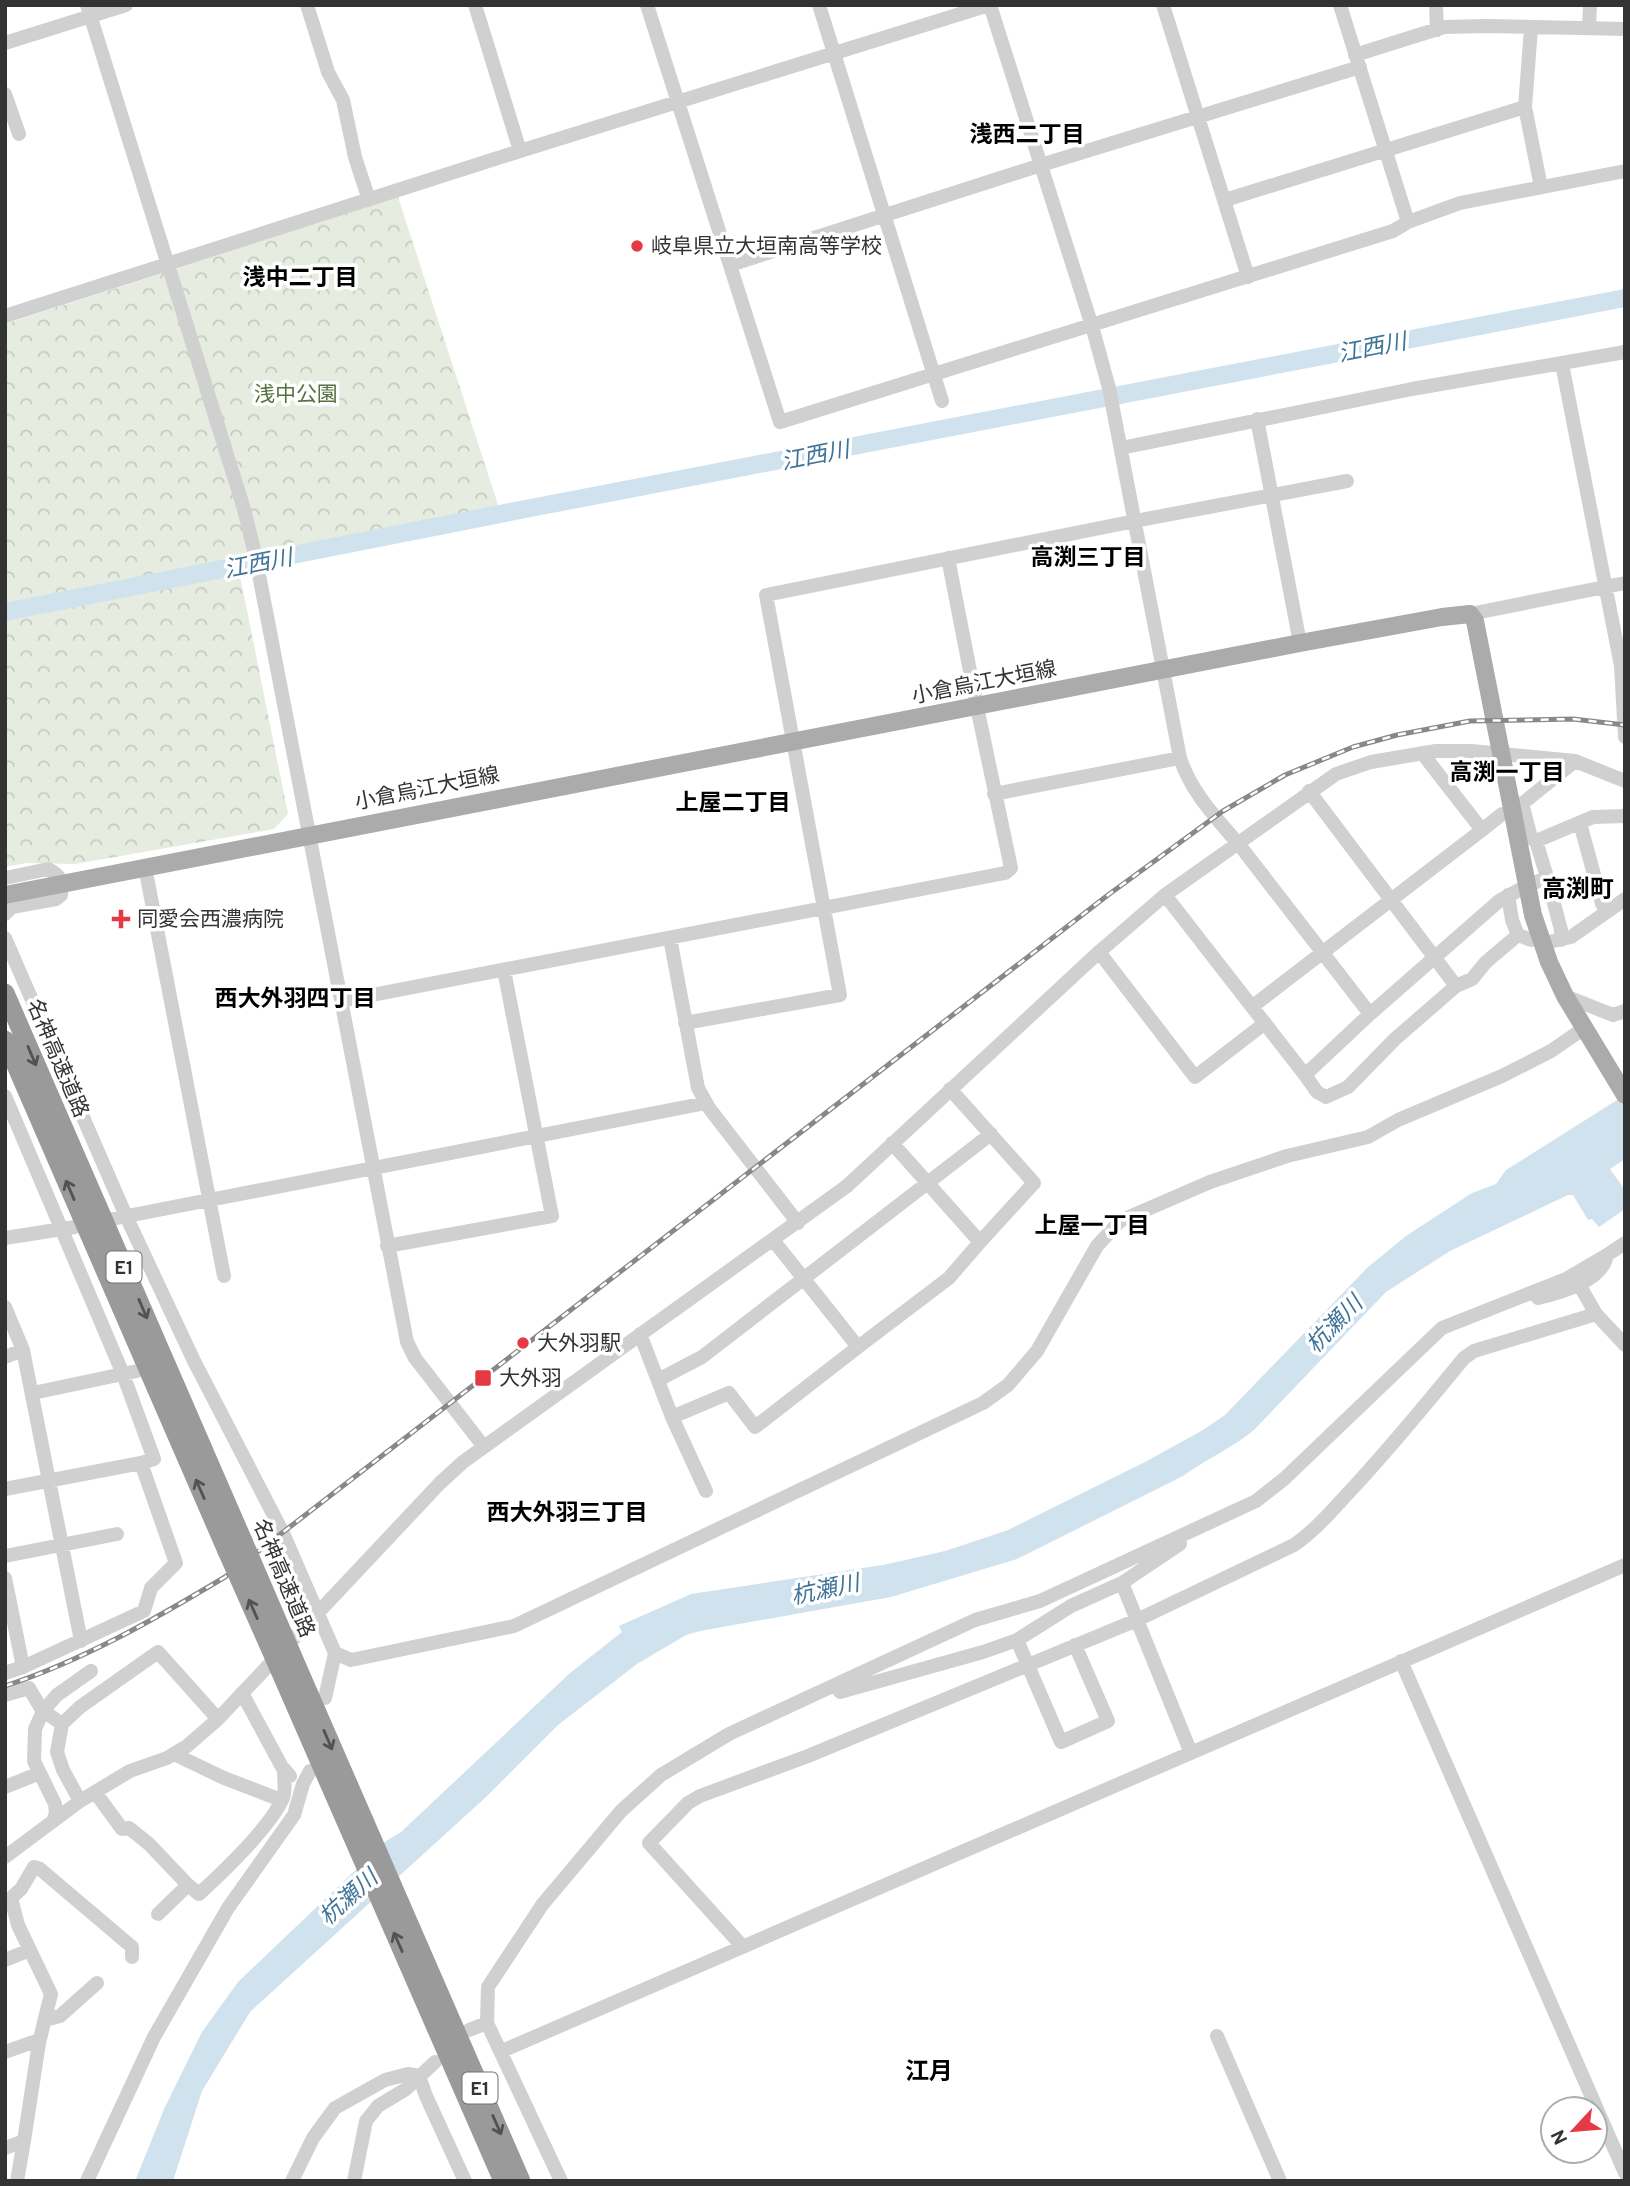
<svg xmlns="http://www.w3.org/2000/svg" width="1630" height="2186" viewBox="0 0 1630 2186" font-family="Overpass,'Noto Sans JP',sans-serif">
	<defs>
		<pattern id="park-crowns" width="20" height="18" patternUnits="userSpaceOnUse" patternTransform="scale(1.75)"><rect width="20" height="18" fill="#e6ecdf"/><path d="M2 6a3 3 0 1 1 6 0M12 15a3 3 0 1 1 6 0" fill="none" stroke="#c6cbc0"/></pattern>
	</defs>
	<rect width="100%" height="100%" fill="#fff"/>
	<path fill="url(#park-crowns)" d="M398,197L501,514L238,566L288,814L274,829L75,864L27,863L5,867V324Z"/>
	<path fill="#cfe2ee" d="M1625,1095V1159L1610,1169L1625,1190V1209L1599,1227L1592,1219L1588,1220L1573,1195H1568L1450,1251L1386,1292L1254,1430C1232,1448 1206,1459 1183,1476L1017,1559L891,1597L700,1631L686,1635L637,1664L558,1725L486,1797L250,2012L202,2091L173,2181H135L165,2107L202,2032L238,1982L386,1841L401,1832L570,1673L622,1632L619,1626L691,1594L883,1565L945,1551L1008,1530L1145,1462L1203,1430L1225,1415L1367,1268L1406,1236L1472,1193L1496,1184L1506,1170Z"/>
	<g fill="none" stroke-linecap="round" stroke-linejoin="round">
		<path stroke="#cfe2ee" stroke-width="18" d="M5,612L520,510L1625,298"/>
		<path stroke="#d0d0d0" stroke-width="14" d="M87,5L244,509L255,554L407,1342L415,1358L484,1447
			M307,5L328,72L343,100L355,157L369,200
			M475,5L520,151
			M647,5L780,422L1393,231L1408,222L1460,203L1625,171
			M819,5L942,401
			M990,5L1092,326L1109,388L1180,758C1192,795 1220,821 1244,851C1286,905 1328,960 1370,1014
			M1163,5L1248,277
			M1340,5L1408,222
			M1436,5L1437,30
			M1531,28L1525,107L1541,187
			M1589,28L1590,5
			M5,43L126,5
			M1355,55L1444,27L1486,26L1625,29
			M5,94L19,134
			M1225,200L1525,107
			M730,265L1041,165L1360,67
			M5,316L520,151L989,5
			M1562,364L1621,666L1625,737
			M1257,419L1300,643
			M1121,448L1412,389L1625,352
			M1470,614L1625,583
			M1422,753L1482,830L1502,814L1512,812L1575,761
			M1309,791L1456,986L1472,979L1486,962L1518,935
			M994,794L1180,758
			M1522,803L1531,838L1536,841L1547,877
			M1536,841L1593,817L1625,816
			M145,867L224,1276
			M5,878L48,869C61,876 63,880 61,895L56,899L12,907L5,914
			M1534,883L1547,877L1561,930V940
			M1165,895L1305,1075L1370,1014L1499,901L1519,890
			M1508,895L1512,920L1518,935L1531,940
			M1608,911L1625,899
			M5,938L126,1216L194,1361L283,1533L335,1653L325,1698
			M670,938L698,1088L709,1108L798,1223
			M1549,942L1571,937L1608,911L1602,904L1580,823
			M1099,952L1195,1077L1265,1023
			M1565,996L1613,1015L1625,1011
			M341,1001L1005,873L1011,868L977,707L948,558
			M1253,1006L1482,830
			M685,1023L840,995L766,595L1135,521L1347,481
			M1305,1075L1317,1092L1326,1097L1348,1087L1395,1039L1456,986
			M5,1096L123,1374L154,1459L141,1463L5,1489
			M892,1143L980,1242L1034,1183L950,1089
			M112,1219L706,1103
			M5,1238L75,1227
			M387,1246L552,1216L504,970
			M1580,1286L1596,1314L1625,1345
			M1538,1298C1560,1293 1603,1281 1607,1255L1625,1243
			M5,1307L23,1350L81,1641
			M640,1334L672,1417L706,1491
			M858,1347L949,1278L980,1242
			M5,1357L23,1350
			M658,1380L702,1357L991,1134
			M33,1393L137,1371
			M672,1417L729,1393L755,1427L858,1347L773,1240
			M5,1556L117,1534
			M5,1578L23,1667L144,1611L151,1588L176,1563L141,1463
			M1122,1583L1191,1753
			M1017,1640L1061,1742L1108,1721L1075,1645
			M335,1653L351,1660L514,1626L983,1403L1008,1385L1037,1351L1097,1246L1120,1221L1210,1182L1287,1156L1368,1137L1398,1120L1502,1076L1551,1051L1583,1029
			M1401,1661L1625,2173
			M5,1673L23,1667
			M840,1692L983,1652L1017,1640L1071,1606L1122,1583L1180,1544
			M242,1693L282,1767L290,1776
			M5,1695L29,1688L42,1710L62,1724
			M174,1754L224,1778L281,1800
			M5,1787L40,1773
			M95,1792L122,1829L129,1828L149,1844L188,1885L158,1914
			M80,1801L63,1770L57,1752L62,1724L80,1707L158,1652L218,1719
			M53,1821L56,1813L55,1804L34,1761L35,1729L43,1711L57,1695L91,1671
			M5,1857L80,1801L130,1771L167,1758L187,1746L218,1719L440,1483L463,1462L847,1186L1099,952L1165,895L1336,774L1371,762L1436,751H1471L1575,761L1625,781
			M188,1885L199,1894C223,1872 270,1827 283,1798C286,1790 284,1779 284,1770
			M743,1947L649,1843L688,1803L700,1796L808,1756L1137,1620L1294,1545C1316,1530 1334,1508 1352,1489C1391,1447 1427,1403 1464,1358L1474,1351L1596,1314
			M5,1960L30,1950
			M45,2020L60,2016L97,1983
			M469,2030L487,2023
			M1217,2036L1280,2181
			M502,2051L1625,1565
			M5,2052L33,2042L39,2043
			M419,2076L426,2096L465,2181
			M5,2148L24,2141L39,2043L51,1994L18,1925L11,1898L21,1889L34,1867L40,1869L132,1947V1957
			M17,2181L24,2141
			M87,2181L154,2037L228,1908L294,1815L303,1784L310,1771
			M292,2181L313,2138L335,2108L385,2080L408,2074L419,2076
			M354,2181L366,2121L378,2106L406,2089L435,2062
			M561,2181L487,2023L488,1987L542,1905L621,1811L661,1775L729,1734L975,1620L1040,1601L1256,1501L1284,1479L1442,1328L1566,1279L1607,1255"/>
		<path stroke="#ababab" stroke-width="18" d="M5,895L1300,643L1442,617L1470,614L1475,621L1533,915L1549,962L1565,996L1625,1095"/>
		<path stroke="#9a9a9a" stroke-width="19" d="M5,993L243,1541
			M5,1040L227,1551
			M292,1655L521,2181
			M278,1666L503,2181"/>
		<defs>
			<path id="rail" d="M5,1686C84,1660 155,1619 225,1577L1108,895L1223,811L1285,775L1353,747L1397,735L1470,721L1573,719L1625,725"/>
		</defs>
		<use href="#rail" stroke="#888" stroke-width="5"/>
		<use href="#rail" stroke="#fff" stroke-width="2.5" stroke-dasharray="8" stroke-linecap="butt"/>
		<path stroke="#9a9a9a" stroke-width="19" d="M243,1541L292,1655
			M227,1551L278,1666"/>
	</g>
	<defs><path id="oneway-shaft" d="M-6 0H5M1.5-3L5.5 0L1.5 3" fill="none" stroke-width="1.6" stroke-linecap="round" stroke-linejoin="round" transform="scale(1.75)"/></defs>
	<g stroke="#525252">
		<use href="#oneway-shaft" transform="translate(32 1056) rotate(67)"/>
		<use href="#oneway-shaft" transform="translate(70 1190) rotate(-113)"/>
		<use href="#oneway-shaft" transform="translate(143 1309) rotate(67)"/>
		<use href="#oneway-shaft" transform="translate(200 1489) rotate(-114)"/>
		<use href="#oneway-shaft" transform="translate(253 1609) rotate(-114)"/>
		<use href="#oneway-shaft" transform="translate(328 1740) rotate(67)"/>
		<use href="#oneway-shaft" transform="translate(398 1942) rotate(-114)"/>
		<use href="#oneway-shaft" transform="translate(497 2125) rotate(66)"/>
	</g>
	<g fill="#e63946" stroke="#fff" stroke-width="2.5">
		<circle cx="637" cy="246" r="7"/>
		<path d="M117.5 908.5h7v7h7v7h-7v7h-7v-7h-7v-7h7z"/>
		<circle cx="523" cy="1343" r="7"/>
		<rect x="474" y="1369" width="18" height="18" rx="3.5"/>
	</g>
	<g text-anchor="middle" stroke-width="7" stroke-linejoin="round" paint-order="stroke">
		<g fill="#fff" stroke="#707070" stroke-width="2">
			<rect x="106.5" y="1251.5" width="35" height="31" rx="5"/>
			<rect x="462.5" y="2072.5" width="35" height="31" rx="5"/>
		</g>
		<g font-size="19" font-weight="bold" fill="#333">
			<text x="124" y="1274">E1</text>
			<text x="480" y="2095">E1</text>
		</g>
		<g font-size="21" fill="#333" stroke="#fff" text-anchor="start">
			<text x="651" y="253">岐阜県立大垣南高等学校</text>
			<text x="137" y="926">同愛会西濃病院</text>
			<text x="537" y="1350">大外羽駅</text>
			<text x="499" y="1385">大外羽</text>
		</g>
		<g font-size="21" fill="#56703f" stroke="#fff">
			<text x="296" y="401">浅中公園</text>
		</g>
		<g font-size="21" fill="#333" stroke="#fff">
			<text transform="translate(984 682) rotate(-11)" y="7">小倉烏江大垣線</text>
			<text transform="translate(427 788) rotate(-11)" y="7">小倉烏江大垣線</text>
			<text transform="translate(58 1058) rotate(67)" y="7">名神高速道路</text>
			<text transform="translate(284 1578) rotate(67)" y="7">名神高速道路</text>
		</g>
		<g font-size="23" font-weight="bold" fill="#000" stroke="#fff">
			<text x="1027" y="142">浅西二丁目</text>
			<text x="300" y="285">浅中二丁目</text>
			<text x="1088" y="565">高渕三丁目</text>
			<text x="1507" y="780">高渕一丁目</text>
			<text x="733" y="810">上屋二丁目</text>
			<text x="295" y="1006">西大外羽四丁目</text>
			<text x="1092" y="1233">上屋一丁目</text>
			<text x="567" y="1520">西大外羽三丁目</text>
		</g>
		<g font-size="23" font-style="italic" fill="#3f7597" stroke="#fff">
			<text transform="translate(1372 347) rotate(-11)" y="8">江西川</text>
			<text transform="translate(815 455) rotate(-11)" y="8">江西川</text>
			<text transform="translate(258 563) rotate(-11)" y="8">江西川</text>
			<text transform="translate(1334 1324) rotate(-46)" y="8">杭瀬川</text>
			<text transform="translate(825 1589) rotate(-12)" y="8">杭瀬川</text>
			<text transform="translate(348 1897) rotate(-42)" y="8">杭瀬川</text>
		</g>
		<g font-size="24" font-weight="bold" fill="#000" stroke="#fff">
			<text x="1578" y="897">高渕町</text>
			<text x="929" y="2079">江月</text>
		</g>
	</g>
	<rect width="1630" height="2186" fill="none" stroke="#333333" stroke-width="14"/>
	<g transform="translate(1574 2130) rotate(244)"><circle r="33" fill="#ffffff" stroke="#adadad" stroke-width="2"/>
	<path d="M0-5L12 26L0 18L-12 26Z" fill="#e63946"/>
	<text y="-10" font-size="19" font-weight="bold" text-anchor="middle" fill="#333333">N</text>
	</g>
</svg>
